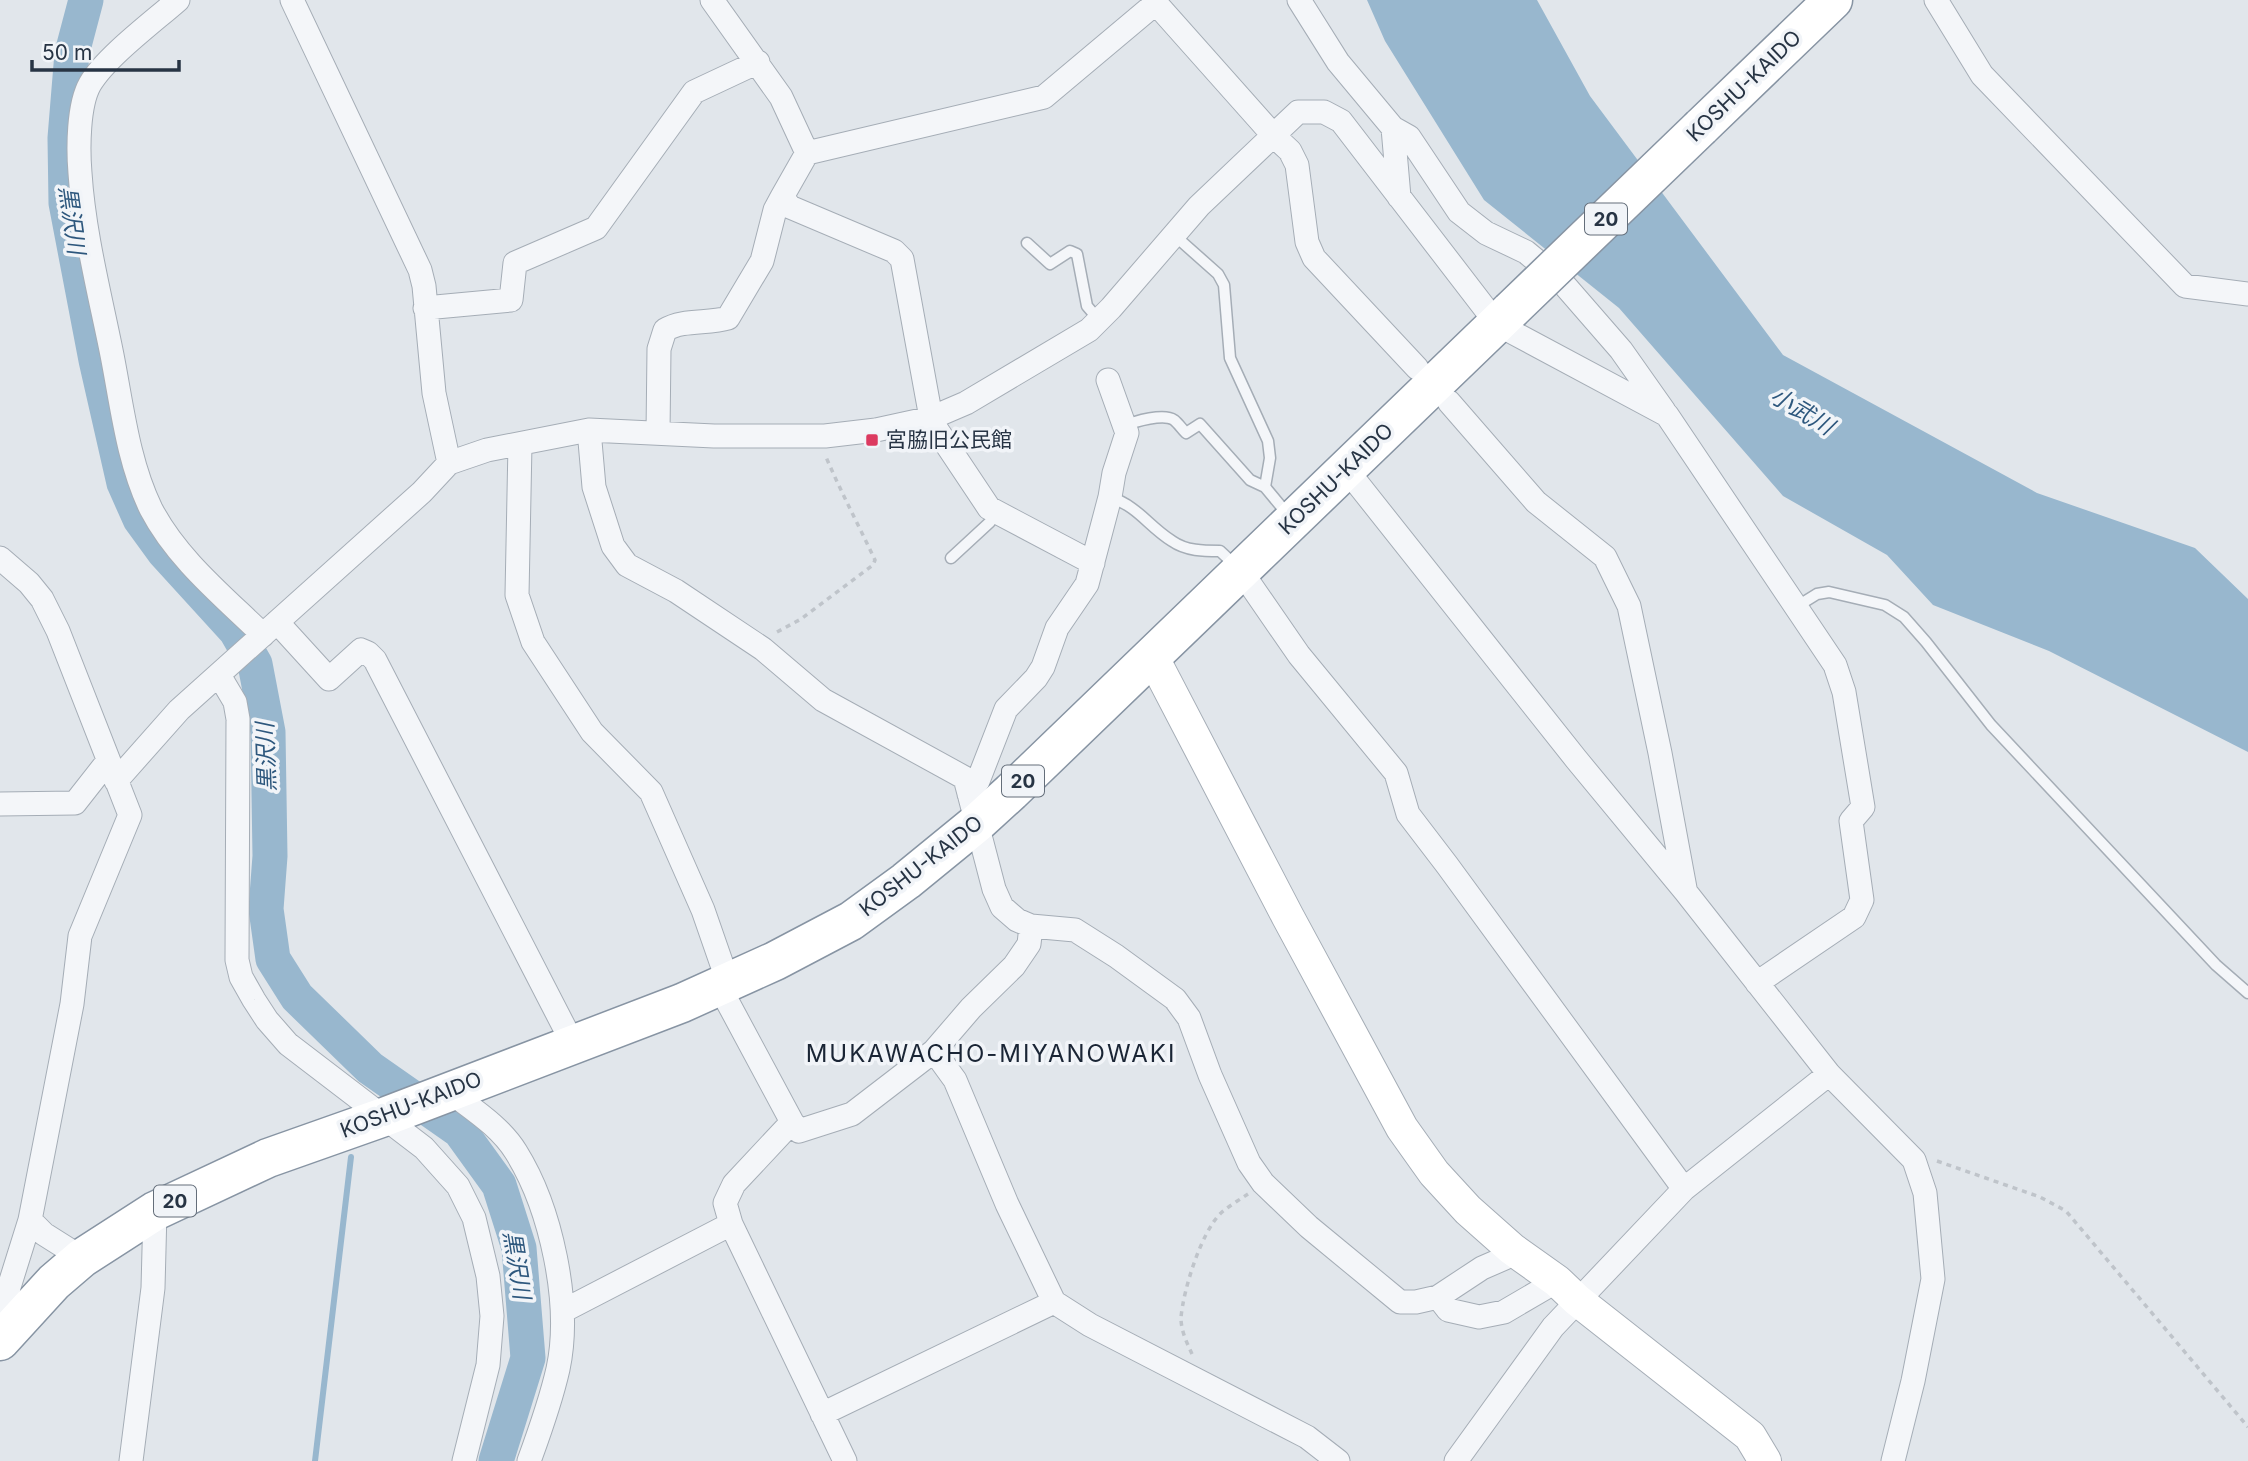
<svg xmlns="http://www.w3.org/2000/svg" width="2248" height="1461" viewBox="0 0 2248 1461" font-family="Inter,'Noto Sans JP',sans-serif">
	<rect width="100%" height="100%" fill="#e1e6eb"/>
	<path fill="#98b7ce" d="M1367,0H1537L1590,96L1783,355L2037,493L2195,548L2248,599V752L2049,651L1933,605L1887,555L1783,496L1619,308L1484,200L1385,41Z"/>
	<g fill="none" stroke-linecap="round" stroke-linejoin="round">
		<path stroke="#98b7ce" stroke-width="6" d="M368,1082L370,1068
			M315,1461L351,1157"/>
		<path stroke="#98b7ce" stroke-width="35" d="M86,0L72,53L65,138L66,203L96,360L124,483L140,519L164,552L236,631L255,664L268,732L270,856L266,909L273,959L297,997L370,1068L460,1131L499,1185L519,1248L528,1358L496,1461"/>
		<defs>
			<path id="lane" d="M1173,234L1218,274L1224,285L1230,358L1268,441L1270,458L1265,487
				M1027,243L1050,264L1070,251L1077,254L1087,306L1099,320
				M1125,426C1135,421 1164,413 1174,420C1178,423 1182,429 1186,433L1200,424L1250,480L1265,487L1289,516
				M1110,497C1139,507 1148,526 1172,541C1186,551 1204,551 1220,551L1237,567
				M951,558L990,522L996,513
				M1796,607L1817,594L1829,592L1885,605L1904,617L1926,642L1991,725L2216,965L2248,993"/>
			<path id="street" d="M178,0C153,22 106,57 90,84C78,105 78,149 80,173C84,234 100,295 112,355C122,406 128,462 151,509C177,559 223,596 263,635
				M292,0L420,270L424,286L434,393L449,463
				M712,0L781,97L807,153
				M1153,0L1274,136L1290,151L1297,165L1307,242L1314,258L1417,368
				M1299,0L1338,62L1393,128
				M1936,0L1982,75L2185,286L2248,294
				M1399,197L1393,128L1409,137L1459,212L1486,233L1526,252L1561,281L1621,350L1664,411
				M425,308L511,300L515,263L596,228L694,92L758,62
				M1449,402L1536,502L1605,557L1629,606L1660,753L1685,888
				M589,430L594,487L613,546L627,565L676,591L763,649L823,700L965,778L994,889L1002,907L1017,920L1031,926L1075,930L1116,956L1175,999L1189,1018L1210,1075L1249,1163L1263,1183L1309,1227L1400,1302H1416L1438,1297L1482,1268L1505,1258L1512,1249
				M658,433L659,349L665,330C683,319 708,324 728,318L762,261L775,210L782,197
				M520,444L517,595L533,642L592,732L651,792L703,910L728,982
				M1346,469L1576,759L1685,891L1829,1074L1914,1160L1925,1193L1933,1279L1913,1381L1893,1461
				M0,558L29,583L42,599L58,631L130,815L80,936L72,1004L30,1220L9,1287L1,1334
				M1093,563L989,508L937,430L931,418L902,259L894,251L790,207L782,197L807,153L1044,97L1156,3
				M1241,571L1299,655L1396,773L1408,814L1447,865L1684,1189
				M277,622L329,679L361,650L368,653L375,660L573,1044
				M219,675L235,702L238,719L237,960L241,977L254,1000L267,1020L288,1044L424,1148L458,1186L474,1218L488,1276L492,1316L488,1365L464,1461
				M116,781L179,710L422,492L449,463L487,450L589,430L714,436H825L876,430L931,418L966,403L1089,330L1111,308L1199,206L1298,112H1324L1341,121L1497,324L1667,415L1835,665L1844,692L1863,807L1851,821L1862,900L1854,917L1757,983
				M969,794L978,781L1006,709L1036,678L1043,667L1057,628L1087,584L1110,497L1114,473L1127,433L1108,380
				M0,804L75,803L108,761
				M719,986L792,1122L734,1184L725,1203L731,1224L845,1461
				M934,1051L955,1080L1007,1204L1054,1302L1090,1325L1307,1437L1338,1461
				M449,1091C472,1109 500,1126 516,1152C551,1208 572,1304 558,1369C551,1400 540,1431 529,1461
				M792,1122L799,1131L852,1114L934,1051L971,1008L1014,966L1029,944L1031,926
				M30,1220L44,1234L82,1258
				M1438,1297L1448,1310L1479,1317L1504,1312L1557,1281
				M563,1311L731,1224
				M822,1414L1054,1302
				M131,1461L153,1288L155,1211
				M1456,1461L1553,1327L1684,1189L1829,1074"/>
			<path id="secondary" d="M1152,656L1288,917L1402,1128L1434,1173L1468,1210L1512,1249L1557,1281L1577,1300L1750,1436L1765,1461"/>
			<path id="highway" d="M1701,127L1833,0
				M0,1341L54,1282L82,1258L155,1211L268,1158L384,1117L682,1003L775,961L851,921L906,881L977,823L1011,792L1510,311"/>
		</defs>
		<use href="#lane" stroke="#a5adb6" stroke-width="13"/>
		<use href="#street" stroke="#a5adb6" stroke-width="25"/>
		<use href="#secondary" stroke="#a5adb6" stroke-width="34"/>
		<use href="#highway" stroke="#8794a3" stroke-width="41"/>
		<path stroke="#bfc4ca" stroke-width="3.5" stroke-dasharray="5 5" stroke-linecap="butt" d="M777,632L801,619L873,565L875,560C859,526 841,492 826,457
			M1937,1161L2040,1197L2066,1211L2248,1427
			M1192,1354C1187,1343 1181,1331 1181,1318C1183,1291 1201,1232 1221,1213C1229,1206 1239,1200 1248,1194"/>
		<use href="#lane" stroke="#f4f6f9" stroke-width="10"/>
		<use href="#street" stroke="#f4f6f9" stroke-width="23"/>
		<use href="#secondary" stroke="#fff" stroke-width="32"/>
		<use href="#highway" stroke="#fff" stroke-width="38"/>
		<defs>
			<path id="highway-bridge" d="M1510,311L1701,127"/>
		</defs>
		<use href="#highway-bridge" stroke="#8794a3" stroke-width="41" stroke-linecap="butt"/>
		<use href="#highway-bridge" stroke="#fff" stroke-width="38"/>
	</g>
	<rect fill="#dc3a60" stroke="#f1f4f8" stroke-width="2.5" x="865" y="433" width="14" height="14" rx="3.5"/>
	<g text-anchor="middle" stroke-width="7" stroke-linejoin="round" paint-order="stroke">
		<g fill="#f1f4f8" stroke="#646e7a" stroke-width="2">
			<rect x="1585" y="203.5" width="42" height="31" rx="5"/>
			<rect x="1002" y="765.5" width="42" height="31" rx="5"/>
			<rect x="154" y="1185.5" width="42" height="31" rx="5"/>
		</g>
		<g font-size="19" font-weight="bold" fill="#273444">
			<text x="1606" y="226">20</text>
			<text x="1023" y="788">20</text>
			<text x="175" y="1208">20</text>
		</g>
		<g font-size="21" fill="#273444" stroke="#f1f4f8">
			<text transform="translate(1744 86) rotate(-44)" y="7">KOSHU-KAIDO</text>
			<text transform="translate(1336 479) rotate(-44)" y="7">KOSHU-KAIDO</text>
			<text transform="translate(921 866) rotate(-38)" y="7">KOSHU-KAIDO</text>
			<text transform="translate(411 1105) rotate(-21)" y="7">KOSHU-KAIDO</text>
		</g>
		<g font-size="21" fill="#273444" stroke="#f1f4f8" text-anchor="start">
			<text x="886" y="447">宮脇旧公民館</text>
		</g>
		<g font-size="23" font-style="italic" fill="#2d577d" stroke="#f1f4f8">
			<text transform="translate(72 220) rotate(82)" y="8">黒沢川</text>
			<text transform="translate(1802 411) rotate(31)" y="8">小武川</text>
			<text transform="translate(266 757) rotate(-92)" y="8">黒沢川</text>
			<text transform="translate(517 1265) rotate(81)" y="8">黒沢川</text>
		</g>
		<g font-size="24" letter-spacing="2" fill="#1a2535" stroke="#f1f4f8">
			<text x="991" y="1062">MUKAWACHO-MIYANOWAKI</text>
		</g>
	</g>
	<path d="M32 60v10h147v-10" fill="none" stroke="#273444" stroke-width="3.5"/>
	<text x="42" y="60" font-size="21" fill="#273444" stroke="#f1f4f8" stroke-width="5" paint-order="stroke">50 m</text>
</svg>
